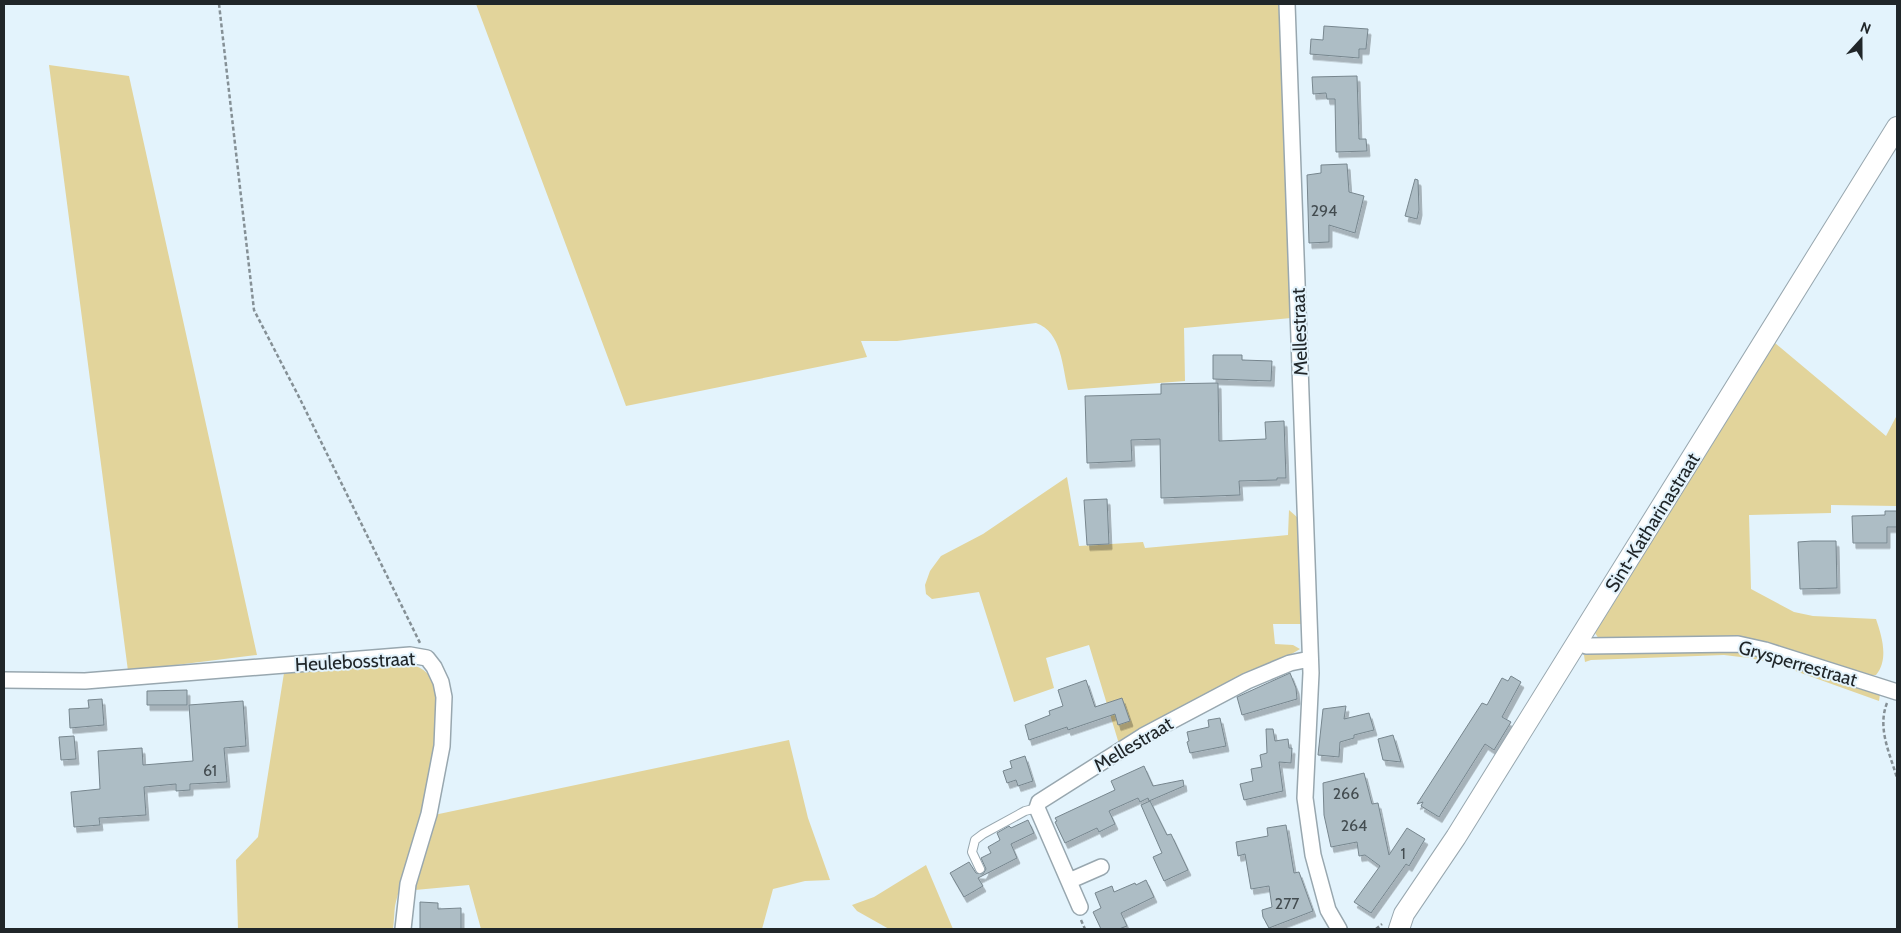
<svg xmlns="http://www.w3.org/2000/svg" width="1901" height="933" viewBox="0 0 1901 933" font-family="Cabin,sans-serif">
	<defs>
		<filter id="shadow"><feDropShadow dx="3" dy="5.5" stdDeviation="0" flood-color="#0004"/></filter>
	</defs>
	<rect width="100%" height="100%" fill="#e3f3fc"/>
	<path fill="#e2d49b" d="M476,4H1281L1291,318L1184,328L1185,381L1068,390C1062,367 1062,332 1036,323L897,341H861L867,357L626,406Z
		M49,65L129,76L257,655L128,671Z
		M1775,343L1886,436L1897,415V506L1831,505V513L1749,515L1751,589L1794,612L1813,616L1876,619C1882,637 1889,659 1876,675H1866L1748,638L1599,639L1595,633Z
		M1067,477L1079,546L1143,542L1145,548L1288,535L1289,510L1298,518L1301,624H1273L1275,644L1293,645L1300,649L1275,664L1119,744L1089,645L1046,658L1054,688L1014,702L979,592L932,599L926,594L925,585L930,571L941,556L983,534Z
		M1743,650L1880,694L1879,701L1773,663L1749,658L1724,655L1591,660L1585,662L1584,655L1595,652Z
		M395,663C406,664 418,664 427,673C460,705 405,864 395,906C394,914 394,922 393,929H238L236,860L258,837L284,673Z
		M789,740L808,818L830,880L805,881L773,889L762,929H481L469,885L415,890L434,815Z
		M926,865L953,929H889L857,911L852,905L874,897Z"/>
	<path fill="#adbdc5" stroke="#77868e" filter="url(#shadow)" d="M1324,26L1368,29L1366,49H1359V58L1310,54L1311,39L1323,40Z
		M1357,76L1359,139H1366L1367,151L1336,152L1335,99H1327L1326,93L1313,94L1312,77Z
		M1347,164L1349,192L1364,196L1355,233L1329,225V242L1309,243L1307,175L1321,173V165Z
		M1415,179L1418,180L1419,210L1417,219L1405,216Z
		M1213,355H1242V360L1272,361L1271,381L1213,379Z
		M1218,383L1219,441L1266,439L1265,422L1284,421L1286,478H1277V480L1239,481L1240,495L1161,498L1160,439L1131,440L1132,461L1087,463L1085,396L1161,394V384Z
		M1107,499L1109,544L1087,545L1084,500Z
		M1885,511H1897V527H1887V543H1853L1852,516L1885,515Z
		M1812,541H1836L1837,588L1800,589L1798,542Z
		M1290,673L1296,688L1297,699L1242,715L1237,697Z
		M1511,676L1521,682L1502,717L1511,722L1494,750L1485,744L1439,817L1421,806L1423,802L1417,804L1482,703L1487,705L1502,678L1508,681Z
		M1086,680L1095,707L1122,698L1130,721L1118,725L1115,714L1068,730L1067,727L1029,740L1025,725L1050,715L1049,711L1063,706L1058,690Z
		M187,690V705H147V691Z
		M102,699L104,725L70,728L69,709L89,708L88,700Z
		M243,701L246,746L224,748L227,782L190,784V790L176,791V784L144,787L146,815L99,818L100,825L74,827L71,792L100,789L98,751L142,748L143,765L193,761L189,705Z
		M1346,706L1344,719L1369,713L1374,730L1354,735V738L1340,742L1339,757L1318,755L1323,709Z
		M1220,718L1226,746L1190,753L1187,742L1189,741L1187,732L1209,727L1208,720Z
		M1266,729H1273L1275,741L1288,739L1289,748H1292L1291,763L1279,762L1283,791L1244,800L1240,784L1253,781L1251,769L1262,767L1260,755L1267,753Z
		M1393,735L1401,762L1383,760L1378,739Z
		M74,736L76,759L61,760L59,737Z
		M1025,756L1033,781L1018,786L1016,780L1007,783L1003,771L1012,768L1010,761Z
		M1144,766L1153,786L1183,780L1184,786L1149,801L1148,798L1140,802L1138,798L1109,811L1115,824L1099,832L1097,828L1065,843L1055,822L1057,821L1055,818L1115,790L1111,781Z
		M1364,773L1372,804L1378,803L1389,855L1407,828L1425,839L1409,866L1406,864L1371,913L1354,902L1380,866L1365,855L1359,856L1357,842L1331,847L1324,815L1323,783Z
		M1150,801L1167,835L1171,834L1188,870L1164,881L1153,857L1162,853L1141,805Z
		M1028,820L1034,833L1011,844L1017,858L978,878L983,886L964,897L950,873L969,862L976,873L983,874L986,869L981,858L991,853L988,847L1000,840L997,833L1009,826L1011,828Z
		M1286,825L1294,873L1299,872L1313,911L1269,928L1263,917L1262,910L1272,907L1269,886L1251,889L1245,854L1238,856L1236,842L1268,836L1267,828Z
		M1146,880L1154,897L1121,913L1127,926L1119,929H1101L1093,912L1101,908L1095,893L1112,886L1114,892L1135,883L1136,885Z
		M420,902L438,903V909L461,908V929H420Z"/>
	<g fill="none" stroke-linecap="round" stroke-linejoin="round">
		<defs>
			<path id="service" d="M980,869L972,852L975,840L983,834L1025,811L1037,808"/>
			<path id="minor" d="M1287,4L1311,673L1305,798L1313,855L1328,910L1339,929
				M1578,641L1586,646L1738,644L1765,650L1897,692
				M4,680L85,681L410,655L427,658L434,667L441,682L444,697L442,746L429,814L408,884L403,929
				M1069,881L1101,867
				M1080,907L1037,808L1039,802L1143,736L1247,681L1290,663L1310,659"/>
			<path id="tertiary" d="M1399,929L1404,914L1456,837L1897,127"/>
		</defs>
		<use href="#service" stroke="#98a7af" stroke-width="10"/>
		<use href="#minor" stroke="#98a7af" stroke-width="18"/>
		<use href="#tertiary" stroke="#98a7af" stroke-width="22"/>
		<path stroke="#859096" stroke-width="2.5" stroke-dasharray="4 2.5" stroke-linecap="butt" d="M219,4L254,310L300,399L420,643
			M1887,703C1877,728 1890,754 1897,778
			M1081,920L1085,929
			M1376,929L1382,924"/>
		<use href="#service" stroke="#fff" stroke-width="8"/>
		<use href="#minor" stroke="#fff" stroke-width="15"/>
		<use href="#tertiary" stroke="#fff" stroke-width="20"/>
	</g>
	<g text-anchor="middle" stroke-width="4" stroke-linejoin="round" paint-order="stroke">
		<g font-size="16" fill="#434c50">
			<text x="1324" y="216">294</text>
			<text x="210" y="776">61</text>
			<text x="1346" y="799">266</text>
			<text x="1354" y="831">264</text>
			<text x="1403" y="859">1</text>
			<text x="1287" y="909">277</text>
		</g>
		<g font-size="19" fill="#202629" stroke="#e3f3fc">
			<text transform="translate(1299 332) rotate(-92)" y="7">Mellestraat</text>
			<text transform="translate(1652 522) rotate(-58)" y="7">Sint-Katharinastraat</text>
			<text transform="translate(355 661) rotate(-3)" y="7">Heulebosstraat</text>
			<text transform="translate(1798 663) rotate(16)" y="7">Grysperrestraat</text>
			<text transform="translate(1133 744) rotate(-31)" y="7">Mellestraat</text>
		</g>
	</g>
	<rect width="1901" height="933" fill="none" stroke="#202629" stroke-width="10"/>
	<g transform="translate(1861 40) rotate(21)" stroke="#e3f3fc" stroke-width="4" paint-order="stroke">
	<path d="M0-4L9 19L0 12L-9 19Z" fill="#202629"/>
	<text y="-8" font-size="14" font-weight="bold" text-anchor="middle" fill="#202629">N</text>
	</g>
</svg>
